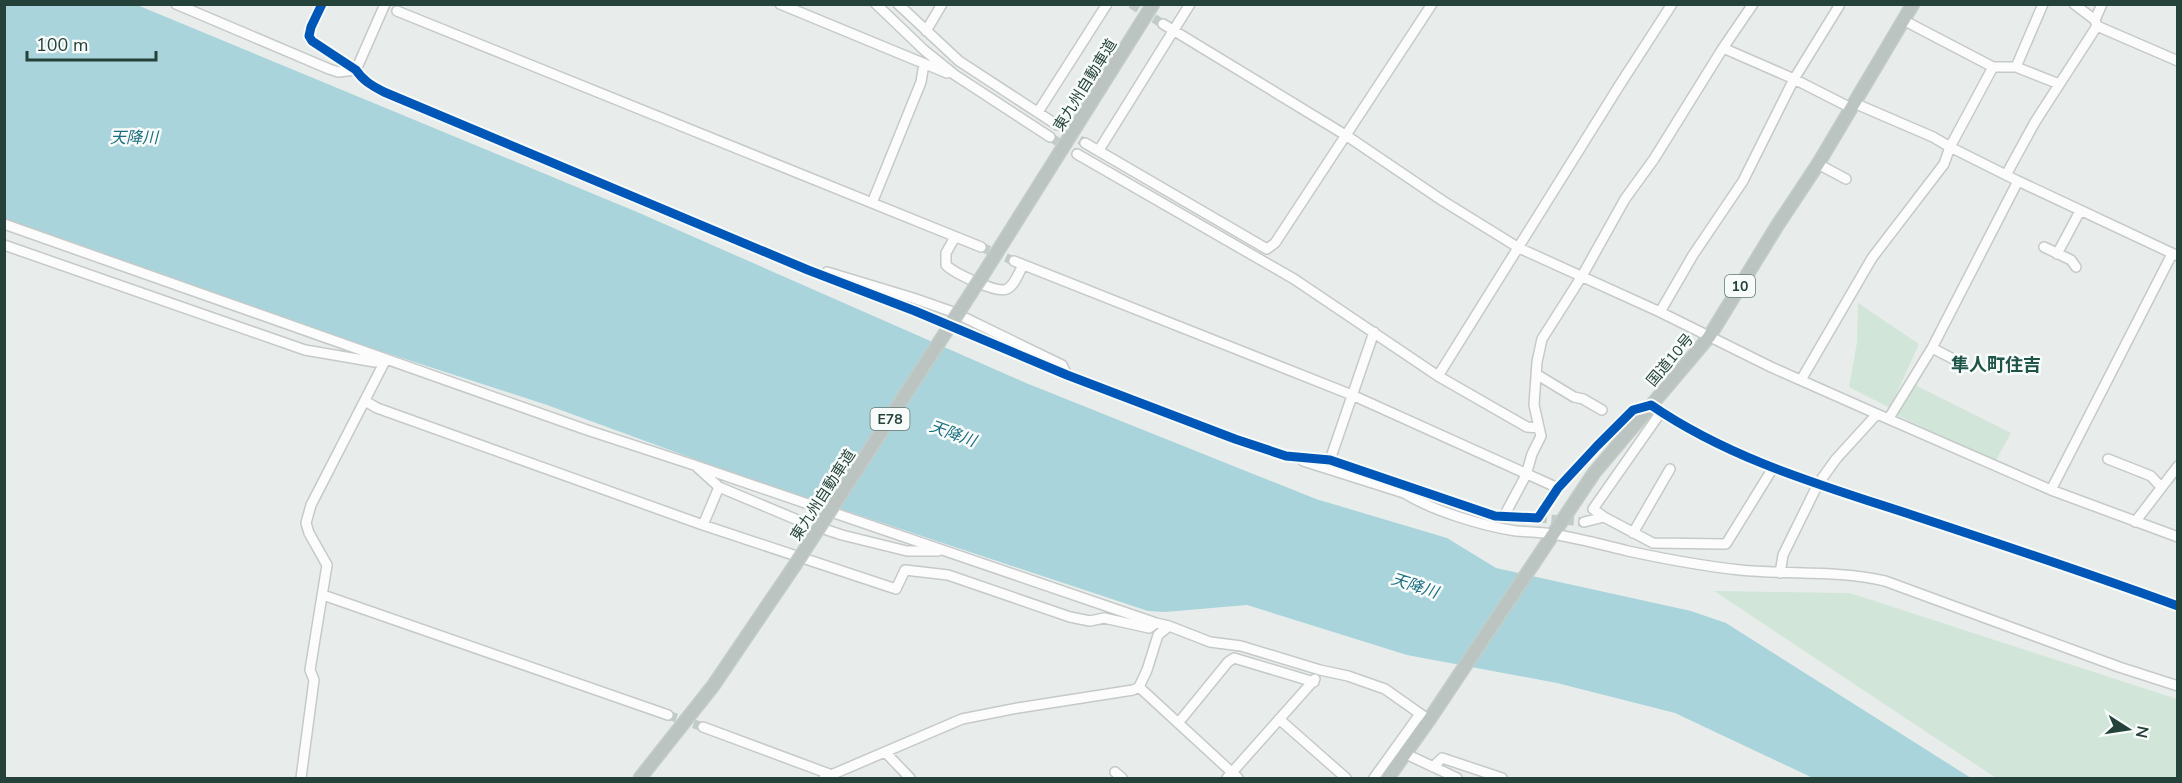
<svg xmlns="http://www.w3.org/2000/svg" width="2182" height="783" viewBox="0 0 2182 783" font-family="'Nunito Sans','Noto Sans JP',sans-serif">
	<rect width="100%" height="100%" fill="#e8edeb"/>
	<path fill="#d1e6d8" d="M1858,303L1919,344L1890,408L1849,387L1857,342Z
		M1913,384L2011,433L1995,462L1897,415Z
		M1714,591L1850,593L2177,699V778H1996Z"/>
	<path fill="#a9d4db" d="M5,5H137L637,212L1026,383L1316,499L1447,538L1496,568L1691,611L1726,623L1971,778H1813L1675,713L1557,683L1407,655L1247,605L1165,612L1148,611L738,475L547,405L257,311L5,222Z"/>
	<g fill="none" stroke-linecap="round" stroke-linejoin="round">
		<path stroke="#c1cbc8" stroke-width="9" stroke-dasharray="9 4.5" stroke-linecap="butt" d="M1131,4L1163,24
			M1057,125L1085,143
			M1050,137L1077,154
			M981,247L1014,261
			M1538,518L1584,522
			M668,715L703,727"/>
		<defs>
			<path id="minor" d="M176,4L329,69L338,72L356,70
				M322,4L311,27L309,36L312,41L356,70C363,81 373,86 384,92L808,270L915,311L1067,375L1235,439L1286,456L1330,460L1495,516L1538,518L1558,488L1597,446L1633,410L1651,405C1731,460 1824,486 1915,516C2003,545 2090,574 2178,606
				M780,4L947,73
				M876,4L924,50L955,75L1050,137
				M898,4L959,61L1057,125
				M2074,4L2095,20L2097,26L2178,61
				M397,11L981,247
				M2095,20L2102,4
				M1905,21L1993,67
				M1163,24L1347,136L1443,201L1519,248L1660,312L1771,367L1877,414L2051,490L2178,537
				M926,31L942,4
				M1723,48L1794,79L1851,108
				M2016,67L2059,84
				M356,70L385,4
				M1854,103L1933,137L1950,147L2018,181L2178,256
				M1038,112L1107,4
				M1085,143L1267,249L1275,243L1432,4
				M1099,150L1190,4
				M1077,154L1294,279L1438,376L1527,427L1539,428
				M1818,164L1846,179
				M2006,175L2035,122L2097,26
				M872,203L921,82L924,64
				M4,224L587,430L694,465L1156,623L1169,626L1210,642L1241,646L1320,670L1348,676L1385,689L1429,720
				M955,237L946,253V265C954,273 997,294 1007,289C1015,285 1019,272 1023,265
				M4,245L305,350L375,362L386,359
				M2044,247L2071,260L2076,267
				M2057,254L2080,211
				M1014,261L1352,395L1558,488
				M827,272L913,298L953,312L1062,365L1067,375
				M1660,312L1693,255L1743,181L1794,79L1839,6L1838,4
				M1932,348L1963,364
				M1536,374L1574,397L1583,399L1602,410
				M1438,376L1619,86L1672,4
				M1801,380L1872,258L1944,164L1950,147L1993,67H2016L2043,4
				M365,401L377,408L703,525L896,589L905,570L948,575L1070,617L1090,621L1104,618L1149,628L1156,623
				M1889,418L1932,348L2018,181
				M2108,459L2151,476L2161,487
				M1330,460L1374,332
				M1303,461L1404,493C1433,511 1483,526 1516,531C1528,532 1540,532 1552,534C1578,538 1603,545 1628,551C1665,559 1703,566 1740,570C1789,575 1837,570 1885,581L2119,667L2178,686
				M697,467L719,487L800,521L842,535L907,551H938
				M2051,490L2172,254
				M1604,517L1593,509L1661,412
				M1503,518L1526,475L1532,454L1541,436L1534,405L1537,362L1542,339L1582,276L1625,199L1654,159L1723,48L1753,4
				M1584,522L1604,517L1653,543L1726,544L1773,468
				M2135,522L2178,466
				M703,525L719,487
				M1633,533L1670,469
				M1780,573L1783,555L1818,484L1836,459L1877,414
				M323,595L668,715
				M1139,687L1238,778
				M1279,719L1346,778
				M1179,722L1228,662L1234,658L1314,682
				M703,727L832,775
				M885,752L910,778
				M1406,754L1457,778
				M1433,767L1442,758L1502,778
				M1115,772L1122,778
				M301,778L314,680L310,670L327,565L309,533L306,523L311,505L386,359
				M824,778L962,719L1018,708L1133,690L1139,687L1147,670L1158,635L1169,626
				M1227,778L1315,679
				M1374,778L1420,714"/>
			<path id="highway" d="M984,273L1153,4
				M640,778L713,686L795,565
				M1388,778L1429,720L1594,473L1709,337L1777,226L1818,164L1913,4"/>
		</defs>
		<use href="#minor" stroke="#c5cac8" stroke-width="12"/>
		<use href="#highway" stroke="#c3ccc9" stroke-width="15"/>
		<use href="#minor" stroke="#fcfcfc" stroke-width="9"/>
		<use href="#highway" stroke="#bcc4c2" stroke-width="12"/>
		<defs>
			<path id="highway-bridge" d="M795,565L984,273"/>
		</defs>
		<use href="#highway-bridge" stroke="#c3ccc9" stroke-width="15" stroke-linecap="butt"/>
		<use href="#highway-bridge" stroke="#bcc4c2" stroke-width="12"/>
		<defs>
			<path id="cycleway" d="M322,4L311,27L309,36L312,41L356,70C363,81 373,86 384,92L808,270L915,311L1067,375L1235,439L1286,456L1330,460L1495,516L1538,518L1558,488L1597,446L1633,410L1651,405C1731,460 1824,486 1915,516C2003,545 2090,574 2178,606"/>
		</defs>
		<use href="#cycleway" stroke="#f7fbf9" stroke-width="13"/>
		<use href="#cycleway" stroke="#0057b8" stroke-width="9"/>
	</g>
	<g text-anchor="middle" stroke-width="5" stroke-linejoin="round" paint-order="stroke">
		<g fill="#f7fbf9" stroke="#637a73" stroke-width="1.5">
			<rect x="1725" y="275" width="30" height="22" rx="4.5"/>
			<rect x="870.5" y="408" width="39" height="22" rx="4.5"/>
		</g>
		<g font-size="14" font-weight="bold" fill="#24423a">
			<text x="1740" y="291">10</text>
			<text x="890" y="424">E78</text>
		</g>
		<g font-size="15" fill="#24423a" stroke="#f7fbf9">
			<text transform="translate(1085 85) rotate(-58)" y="5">東九州自動車道</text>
			<text transform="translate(1670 360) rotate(-50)" y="5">国道10号</text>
			<text transform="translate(823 495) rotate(-57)" y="5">東九州自動車道</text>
		</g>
		<g font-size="16" font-style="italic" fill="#1c6f80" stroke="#f7fbf9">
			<text x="134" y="143">天降川</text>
			<text transform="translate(953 433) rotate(20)" y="6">天降川</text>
			<text transform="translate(1415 585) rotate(18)" y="6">天降川</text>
		</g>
		<g font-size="18" font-weight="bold" fill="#1f5548" stroke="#f7fbf9">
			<text x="1996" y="371">隼人町住吉</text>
		</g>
	</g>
	<rect width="2182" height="783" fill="none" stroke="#24423a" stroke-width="12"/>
	<g transform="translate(2128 729) rotate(102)" stroke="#f7fbf9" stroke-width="4.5" paint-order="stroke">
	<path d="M0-4.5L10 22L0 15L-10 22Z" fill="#24423a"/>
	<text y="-9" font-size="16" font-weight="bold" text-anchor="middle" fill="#24423a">N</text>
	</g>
	<path d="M27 51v9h129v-9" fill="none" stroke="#24423a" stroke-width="3"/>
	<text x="36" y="51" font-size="18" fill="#24423a" stroke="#f7fbf9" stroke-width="4.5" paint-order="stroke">100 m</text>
</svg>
